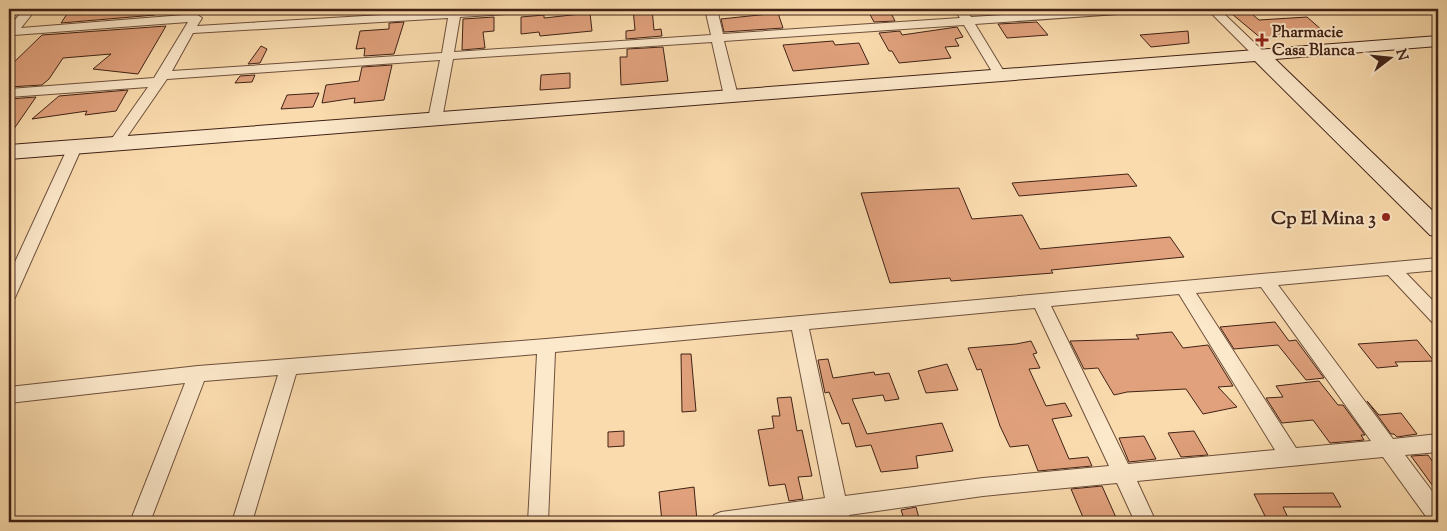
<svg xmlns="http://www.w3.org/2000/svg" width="1447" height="531" viewBox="0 0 1447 531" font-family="'Sorts Mill Goudy',serif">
	<rect width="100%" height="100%" fill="#fadbad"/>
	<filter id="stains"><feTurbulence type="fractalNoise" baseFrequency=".004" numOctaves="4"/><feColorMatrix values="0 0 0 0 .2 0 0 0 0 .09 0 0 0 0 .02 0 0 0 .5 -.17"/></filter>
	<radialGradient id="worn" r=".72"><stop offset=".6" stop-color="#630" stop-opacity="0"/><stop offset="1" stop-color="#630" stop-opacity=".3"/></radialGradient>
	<path fill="#e0a17c" stroke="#402216" d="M89,9H107L103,14L160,11L155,15L61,23L69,11Z
		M633,9H652L654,30L661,29L662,36L626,39V31L635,30Z
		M867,9H889L895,21L874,22Z
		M987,9H1026L1028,12L991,14Z
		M1226,9H1246L1259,20L1307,17L1323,31L1276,34L1280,37L1262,39Z
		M590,13L592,31L540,36L539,32L521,34V17L544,15V18Z
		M778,13L783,28L724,32L721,19Z
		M494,17V31L483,32L485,48L462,50L463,19Z
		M404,22L394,54L364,56L365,48L356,49L360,31L389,29V23Z
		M1037,22L1048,35L1007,38L998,24Z
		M166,26L138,74L93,69L111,54L63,58L49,79L42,85L9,87V67L42,35Z
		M957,27L963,37L955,39L959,46L945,47L951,58L899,63L892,51H889L879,33L900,31L902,35Z
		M1188,31L1189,43L1151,47L1140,35Z
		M833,41L835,45L859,43L869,64L793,71L783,45Z
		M261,46L267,49L260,63L248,64Z
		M663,47L668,81L621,85L620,57H627V49Z
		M392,65L384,100L354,103L355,98L322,103L326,85L359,81L362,67Z
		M570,73V88L540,90L541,75Z
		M255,75L252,82L235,83L240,76Z
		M128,90L116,111L85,115L87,111L32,119L59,96Z
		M319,93L313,107L281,109L287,95Z
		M36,97L9,136V99Z
		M1128,174L1137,186L1019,196L1012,183Z
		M959,188L972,219L1022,215L1040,249L1170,237L1184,257L1051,270L1053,273L951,281L950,278L890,283L861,193Z
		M1275,322L1289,341L1296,340L1324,378L1306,380L1278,345L1234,349L1220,327Z
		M1172,332L1183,348L1208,345L1233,386L1218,387L1237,407L1203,414L1186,389L1127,392L1114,395L1098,368L1084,369L1070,341L1139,339L1136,335Z
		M1417,340L1434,361L1395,362L1398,366L1377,368L1358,344Z
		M1031,341L1037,353L1033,354L1040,368L1029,369L1046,406L1065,403L1072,416L1052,419L1069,459L1088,457L1092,466L1038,471L1028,445L1010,447L1000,426L981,369L977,370L968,348L1016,344Z
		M681,354H691L696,411L682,412Z
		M828,359L833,378L874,372L875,375L889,373L899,399L885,401L883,395L852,399L867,434L942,423L953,451L916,456L918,468L881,472L871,445L856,447L849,423L842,424L829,392L825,393L818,360Z
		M947,364L958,390L926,393L918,371Z
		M1319,381L1338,405H1343L1365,435H1361L1364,440L1330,443L1313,420L1282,423L1266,398L1283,397L1276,386Z
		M791,397L797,431L802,430L812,476L798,477L803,499L789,501L785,484L769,486L758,430L774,428L772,416H780L777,398Z
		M1367,401L1379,415L1401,413L1417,434L1397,437L1394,434H1391Z
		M624,431V446L608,447V432Z
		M1194,431L1208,455L1181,457L1168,433Z
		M1144,436L1156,459L1129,462L1119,438Z
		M1428,455L1438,469V493L1411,456Z
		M1102,486L1118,522H1085L1071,489Z
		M694,487L697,521L662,522L659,492Z
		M1333,493L1341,507H1283L1290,522H1268L1254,494Z
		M916,507L920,522H905L901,510Z"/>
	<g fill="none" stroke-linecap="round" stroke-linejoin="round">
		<defs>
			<path id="street" d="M24,9H36L21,28L196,14L202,18L197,26L450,11V9H541L535,12L460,17L454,52L711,35L705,9H717L723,34L960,18L954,9H966L971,17L1098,9H1152L1146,12L975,24L1006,75L1000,79L994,75L964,25L724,41L738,96L731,100L724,96L712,42L453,59L442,119L435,123L428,119L440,60L167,79L120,147H110L108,144L148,87L9,97V89L154,78L188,22L14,35L9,38V27ZM448,18L442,53L172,71L193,33Z
				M1207,9H1219L1264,52L1266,55L1264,58H1256Z
				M75,142L80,144L82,147L17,293L15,298L9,299V275L68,147L70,144Z
				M1438,258V270L1406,273L1438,306V324L1432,322L1388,275L1278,285L1393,439L1438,434V452L1405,455L1438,499V522H1430L1383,457L1137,481L1156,522H1135L1117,483L983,496L849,515L850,522H830L829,517L793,522H711L714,515L721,512L825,498L792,330L555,352L548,522H528L537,354L296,374L252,522H232L278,375L204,381L150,522H130L185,383L9,403V387L198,366L546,339ZM1261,287L1371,441L1296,448L1196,293ZM1179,294L1275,450L1128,464L1051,306ZM1035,308L1109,466L983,478L845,496L809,329Z"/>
			<path id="secondary" d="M1438,36V46L1275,59L1438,216V237L1430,235L1255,61L9,159V145Z"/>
		</defs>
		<use href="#street" stroke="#6e503c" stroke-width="2"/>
		<use href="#secondary" stroke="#402216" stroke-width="2"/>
		<use href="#street" fill="#fce8ca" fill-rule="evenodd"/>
		<use href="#secondary" fill="#fce8ca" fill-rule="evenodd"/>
	</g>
	<g fill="#8f2418" stroke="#fce8ca" stroke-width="2">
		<path d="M1259.5 32.5h5v5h5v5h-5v5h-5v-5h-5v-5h5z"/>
		<circle cx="1386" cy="217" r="5"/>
	</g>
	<g text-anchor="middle" stroke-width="4" stroke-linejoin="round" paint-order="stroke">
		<g font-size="16" font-weight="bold" fill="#402216" stroke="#fce8ca" text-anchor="start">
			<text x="1272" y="37">Pharmacie<tspan x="1272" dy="18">Casa Blanca</tspan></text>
		</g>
		<g font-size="19" font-weight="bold" fill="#402216" stroke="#fce8ca" text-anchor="end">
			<text x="1376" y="224">Cp El Mina 3</text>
		</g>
	</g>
	<rect width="1447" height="531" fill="none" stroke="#fadbad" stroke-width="30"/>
	<rect x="10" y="10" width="1427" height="511" fill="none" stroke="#402216" stroke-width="2.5"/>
	<rect x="15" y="15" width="1417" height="501" fill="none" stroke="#402216"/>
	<g transform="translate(1390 58) rotate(74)" stroke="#fce8ca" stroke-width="4" paint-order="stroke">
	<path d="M0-4L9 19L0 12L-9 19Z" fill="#402216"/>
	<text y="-8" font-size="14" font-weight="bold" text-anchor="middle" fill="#402216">N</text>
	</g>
	<rect width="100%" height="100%" filter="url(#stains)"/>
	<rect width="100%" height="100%" fill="url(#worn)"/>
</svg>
